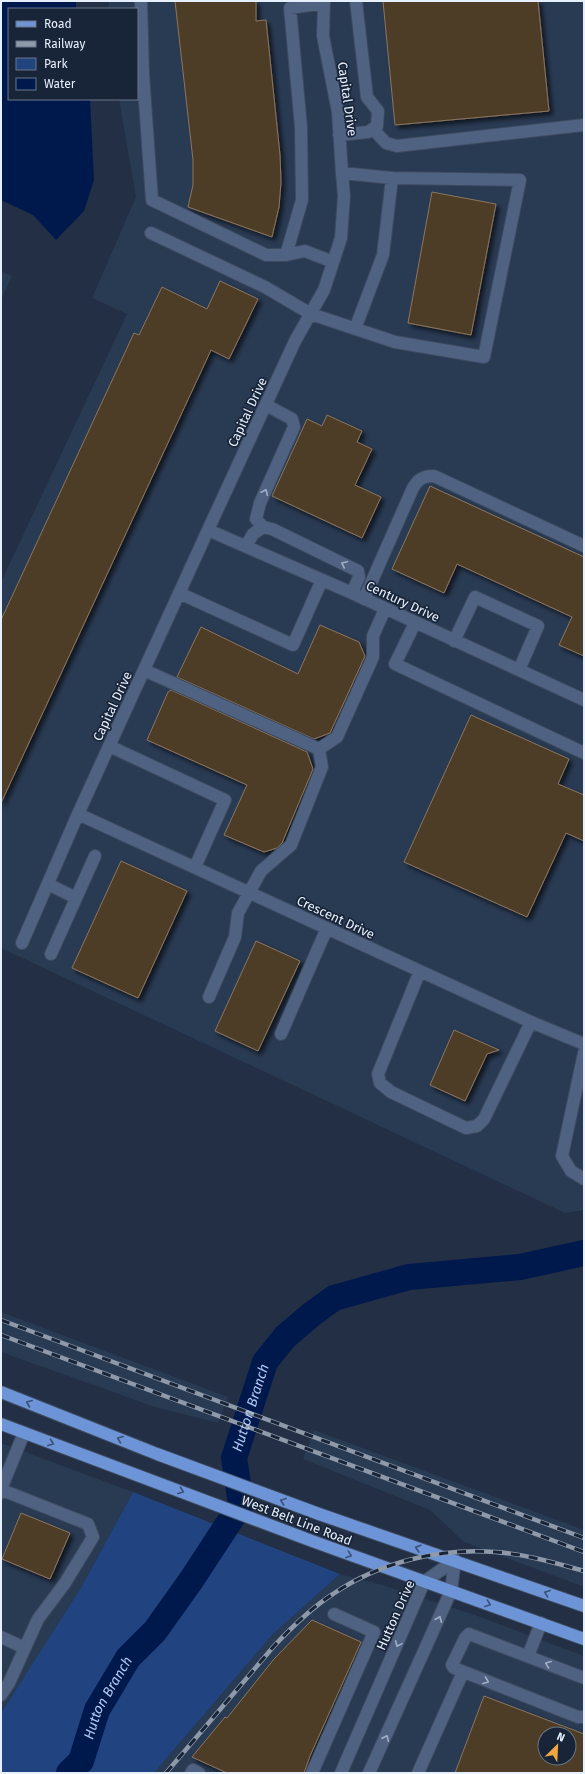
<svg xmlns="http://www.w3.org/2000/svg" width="585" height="1774" viewBox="0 0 585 1774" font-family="'Fira Sans',sans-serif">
	<defs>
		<filter id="shadow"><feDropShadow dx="3.5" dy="3.5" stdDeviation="2" flood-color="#0009"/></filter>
	</defs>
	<rect width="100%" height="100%" fill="#222f44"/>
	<path fill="#293a53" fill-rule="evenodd" d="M109,1H584V1210L565,1213L1,948V582L127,314L92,298L136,197L119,99H137V9H108Z
		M1,271L12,276L1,300Z
		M1,1312L228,1397L218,1423L155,1407L1,1352Z
		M314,1430L584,1530V1587L464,1542L430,1510L303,1459Z
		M1,1443L133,1492L82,1586L1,1713Z
		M340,1574L386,1586L475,1615L584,1656V1773H154L273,1634ZM545,1734H569V1758H545Z"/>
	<path fill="#214480" d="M133,1492L340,1574L273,1634L154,1773H1V1713L82,1586Z"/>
	<path fill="#00194d" d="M1,1H76V9H9V99H90L94,180L84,211L56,240L33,215L1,200Z"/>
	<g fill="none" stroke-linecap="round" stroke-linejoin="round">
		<path stroke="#00194d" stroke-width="26" id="s1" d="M69,1773L81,1761L97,1710L128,1658L155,1631L192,1579L241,1504L234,1458L265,1362L285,1337L312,1314L334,1298L409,1277L520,1267L584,1253"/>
	</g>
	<path fill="#4e3c26" stroke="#8b765f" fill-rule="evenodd" filter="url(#shadow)" d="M175,1H256V21L266,20L280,155L281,182L279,207L272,237L188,207L193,185V160Z
		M383,1H538L549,111L395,125Z
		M432,192L496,204L471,335L408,323Z
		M220,281L258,299L229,359L211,350L1,803V620L134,333L139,335L162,287L207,309Z
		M327,415L362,431L357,442L372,449L355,485L381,497L362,538L272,496L307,419L322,426Z
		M430,486L584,557V656L559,645L572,617L457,564L444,593L392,569Z
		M320,625L359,642L365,656L330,733L314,739L177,677L201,627L298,674Z
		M171,690L307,752L313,769L282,843L277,848L264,852L224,835L247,785L147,740L168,692Z
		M471,715L569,759L558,784L584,795V841L566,833L527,917L404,862Z
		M121,861L187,891L138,998L72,968Z
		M256,941L300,961L258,1051L215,1031Z
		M454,1030L499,1050L487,1054L465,1101L430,1085Z
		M21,1513L70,1533L50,1579L2,1559Z
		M312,1620L361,1642L310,1756L304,1773H227L192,1757L225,1717L227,1718L274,1659Z
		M484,1696L584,1734V1773H455ZM545,1734H569V1758H545Z"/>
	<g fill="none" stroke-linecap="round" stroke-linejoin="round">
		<defs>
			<path id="minor" d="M141,1L143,74L152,200L266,255H286L305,251L333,262
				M373,129L386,143L397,146L584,125
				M339,135L368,132L377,126L378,111L367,97L356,1
				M151,233L265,287L311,314L395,342L484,357L520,180L392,178L342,173
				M286,255L302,200L301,127L290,8L324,3
				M355,329L383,255L392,178
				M266,405L292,419L294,427L260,503L256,519L263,527L272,529L358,571L359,577L352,593
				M208,530L352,593L584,700
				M246,546L253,534L263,527
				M179,593L293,645L322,580
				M364,599L412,490C417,480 422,476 434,476L584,546
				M415,623L395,664L584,753
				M454,641L475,597L538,626L519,670
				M144,670L319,749
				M109,746L225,800L195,867
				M78,814L531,1022L584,1044
				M48,884L76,898
				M22,943L78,814L208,530L295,341L324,290L341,238L344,196L342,173L338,112L323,36L324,1
				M51,954L95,856
				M420,971L378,1074L380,1083L391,1092L466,1128L477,1126L484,1119L531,1022
				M209,997L235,937L238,913L261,871L291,845L322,767L319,749L337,737L373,657V636L385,609
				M281,1034L327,928
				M584,1053L562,1156L571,1171L584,1179
				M1,1489L24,1433
				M1,1493L2,1490L88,1524L93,1537L65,1583L38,1619L9,1683L1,1695
				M1,1637L25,1648
				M528,1656L541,1623
				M584,1678L469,1634L465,1638L452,1665L454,1668L578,1717H584
				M191,1773L193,1770L199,1773
				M312,1773L374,1632L334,1614
				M341,1773L424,1582L455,1560
				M369,1773L451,1591L455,1560
				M418,1773L463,1672"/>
			<path id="major" d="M1,1392L157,1454L319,1514L584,1606
				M1,1424L312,1541L584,1639"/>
		</defs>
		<use href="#minor" stroke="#3d4a5e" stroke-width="14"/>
		<use href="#major" stroke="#3d4a5e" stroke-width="14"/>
		<use href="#minor" stroke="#4f6282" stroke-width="12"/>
		<use href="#major" stroke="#6c94d6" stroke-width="12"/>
		<defs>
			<path id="rail" d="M1,1320L584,1538
				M1,1335L584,1552
				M166,1773L274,1646C292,1627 311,1608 333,1594C380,1562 439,1548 495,1552C525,1554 555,1563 584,1571"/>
		</defs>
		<use href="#rail" stroke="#8e99aa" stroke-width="4.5"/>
		<use href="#rail" stroke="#182539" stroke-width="3" stroke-dasharray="9" stroke-linecap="butt"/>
	</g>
	<defs><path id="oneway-chevron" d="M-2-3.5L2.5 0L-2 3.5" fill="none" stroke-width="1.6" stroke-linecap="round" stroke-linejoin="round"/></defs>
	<g stroke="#a2b0c6">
		<use href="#oneway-chevron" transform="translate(265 492) rotate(-66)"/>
		<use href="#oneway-chevron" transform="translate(344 564) rotate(-155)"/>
		<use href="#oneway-chevron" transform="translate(439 1619) rotate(-67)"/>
		<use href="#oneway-chevron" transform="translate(398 1644) rotate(114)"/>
		<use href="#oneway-chevron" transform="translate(548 1664) rotate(-159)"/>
		<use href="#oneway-chevron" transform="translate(486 1681) rotate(21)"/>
		<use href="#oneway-chevron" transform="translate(386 1738) rotate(-65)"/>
	</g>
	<g stroke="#3a5178">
		<use href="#oneway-chevron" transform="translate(29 1403) rotate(-158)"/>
		<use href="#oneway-chevron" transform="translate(120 1439) rotate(-158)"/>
		<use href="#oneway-chevron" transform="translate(51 1443) rotate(21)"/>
		<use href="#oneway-chevron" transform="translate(181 1491) rotate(21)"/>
		<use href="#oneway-chevron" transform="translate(283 1501) rotate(-160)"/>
		<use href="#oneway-chevron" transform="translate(418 1548) rotate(-162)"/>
		<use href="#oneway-chevron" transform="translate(349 1555) rotate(20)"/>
		<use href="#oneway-chevron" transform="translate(547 1593) rotate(-160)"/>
		<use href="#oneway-chevron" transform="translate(488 1604) rotate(20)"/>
	</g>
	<g text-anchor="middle" stroke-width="3.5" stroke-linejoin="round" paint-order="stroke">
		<g font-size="13" fill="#e6effd" stroke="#182539">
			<text transform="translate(348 99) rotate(82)" y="5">Capital Drive</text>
			<text transform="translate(247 412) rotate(-65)" y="5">Capital Drive</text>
			<text transform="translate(403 601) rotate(25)" y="5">Century Drive</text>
			<text transform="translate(112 706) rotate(-65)" y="5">Capital Drive</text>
			<text transform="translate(336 917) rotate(25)" y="5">Crescent Drive</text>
			<text transform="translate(297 1520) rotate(21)" y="5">West Belt Line Road</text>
			<text transform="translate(395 1615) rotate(-66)" y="5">Hutton Drive</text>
		</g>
		<g font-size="14" font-style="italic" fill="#b1c9f2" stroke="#182539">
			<text dy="5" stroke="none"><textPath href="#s1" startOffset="422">Hutton Branch</textPath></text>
			<text dy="5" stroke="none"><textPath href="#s1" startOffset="86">Hutton Branch</textPath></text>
		</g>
	</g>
	<rect width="585" height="1774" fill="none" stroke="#e6effd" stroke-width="4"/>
	<rect x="8" y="8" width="130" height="92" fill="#182539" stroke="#6a7687"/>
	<rect x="16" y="21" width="20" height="6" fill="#6c94d6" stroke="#6a7687"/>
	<text x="44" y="28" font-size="12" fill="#e6effd">Road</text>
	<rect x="16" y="41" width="20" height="6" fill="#8e99aa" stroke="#6a7687"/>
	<text x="44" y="48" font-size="12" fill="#e6effd">Railway</text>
	<rect x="16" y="58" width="20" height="12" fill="#214480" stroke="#6a7687"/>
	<text x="44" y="68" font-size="12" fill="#e6effd">Park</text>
	<rect x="16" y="78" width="20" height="12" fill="#00194d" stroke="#6a7687"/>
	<text x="44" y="88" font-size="12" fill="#e6effd">Water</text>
	<g transform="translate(557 1746) rotate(24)"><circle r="19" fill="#182539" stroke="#6a7687"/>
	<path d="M0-3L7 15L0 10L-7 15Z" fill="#f1a540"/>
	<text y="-6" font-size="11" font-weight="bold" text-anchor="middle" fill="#e6effd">N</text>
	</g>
</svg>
